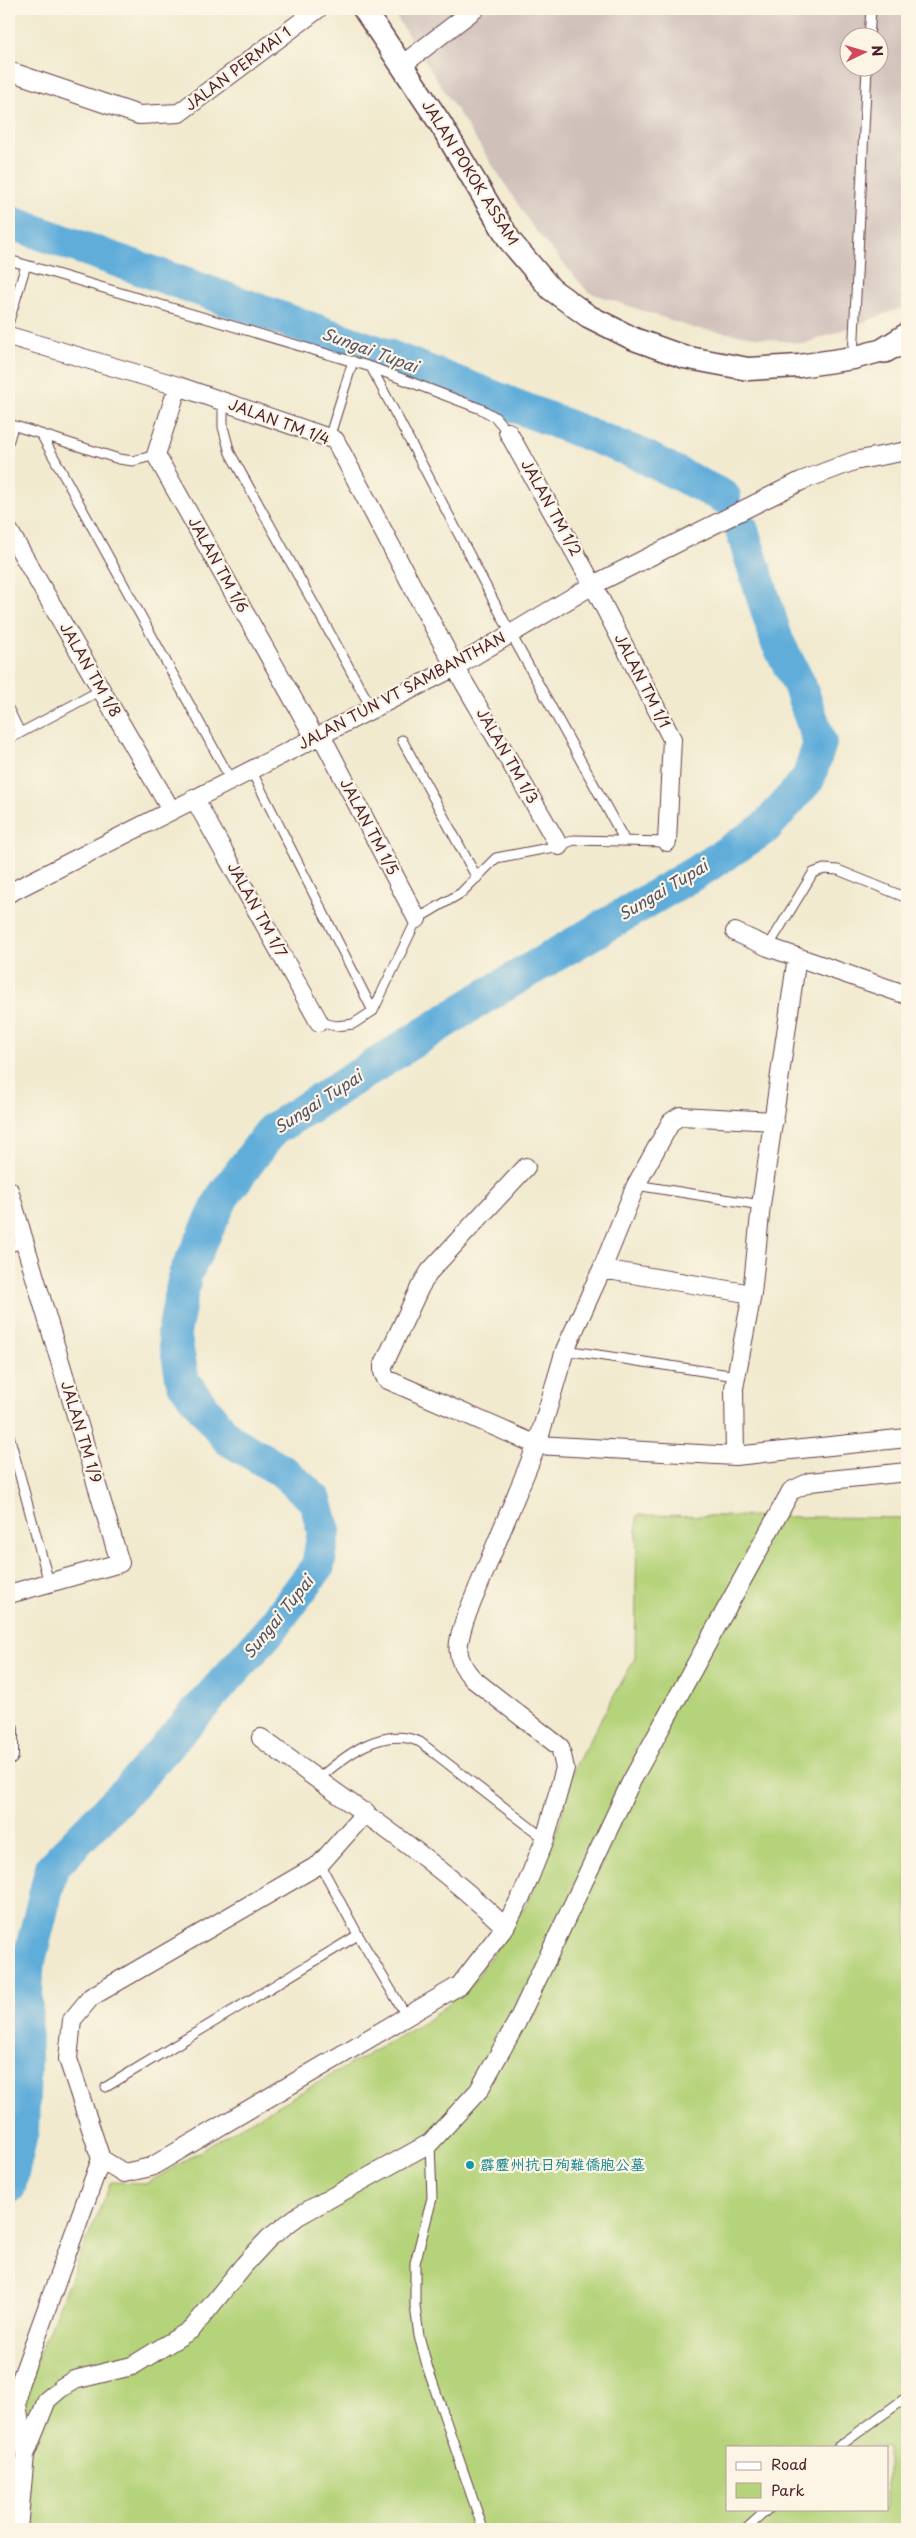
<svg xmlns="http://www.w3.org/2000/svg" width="916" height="2538" viewBox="0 0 916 2538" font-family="'Playpen Sans','LXGW WenKai TC',sans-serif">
	<rect width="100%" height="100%" fill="#fcf5e5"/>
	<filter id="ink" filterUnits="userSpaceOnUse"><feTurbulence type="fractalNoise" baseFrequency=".02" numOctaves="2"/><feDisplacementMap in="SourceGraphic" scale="10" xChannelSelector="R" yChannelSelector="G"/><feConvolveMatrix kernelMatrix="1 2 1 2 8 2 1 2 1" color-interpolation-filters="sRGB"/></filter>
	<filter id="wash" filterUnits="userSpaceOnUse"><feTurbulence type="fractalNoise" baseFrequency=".0096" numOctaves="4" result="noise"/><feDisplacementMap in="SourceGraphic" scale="20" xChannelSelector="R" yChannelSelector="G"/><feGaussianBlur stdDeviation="1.12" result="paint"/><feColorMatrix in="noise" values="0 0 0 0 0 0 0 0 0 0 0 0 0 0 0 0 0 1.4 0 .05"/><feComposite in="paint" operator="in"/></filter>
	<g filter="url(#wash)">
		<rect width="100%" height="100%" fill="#f1eacf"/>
		<path fill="#cfc0ba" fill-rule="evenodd" d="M391,9H907V306L804,344L693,328L588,292L534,229ZM848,38H878V68H848Z"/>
		<path fill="#b5d37a" stroke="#807952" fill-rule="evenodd" d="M637,1515L907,1518V2529H9V2425L111,2182L148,2183L247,2123L428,2020L473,1983L529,1900L559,1825L573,1770L635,1658ZM727,2447H887V2509H727Z"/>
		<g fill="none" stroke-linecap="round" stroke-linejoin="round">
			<path stroke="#61adda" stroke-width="34" d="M9,222L388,356L639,454L724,497
				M9,2187L22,2130L27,1969L52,1867L132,1785L270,1630L318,1566L324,1531L315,1500L285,1473L228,1439L183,1382L174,1333L185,1275L223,1196L272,1130L482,998L705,867L765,828L808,779L820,743L799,684L777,641L742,530"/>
		</g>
	</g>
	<g filter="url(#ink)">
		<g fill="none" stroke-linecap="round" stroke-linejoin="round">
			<defs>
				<path id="service" d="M869,38L871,9
					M9,260L371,367L481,409L495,417L508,432
					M9,321L26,265
					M853,357L867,68
					M371,367L511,634L625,841
					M223,402V427L230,453L372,709
					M9,424L119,459L133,461L156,455
					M41,434L231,780
					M329,438L353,361
					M9,440L13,426
					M9,710L20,733
					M9,739L101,690
					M402,740L477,878
					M251,770L373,1011
					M768,947L813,873L824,869L838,870L907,898
					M319,1022L336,1026L353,1024L373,1011L417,919L461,893L496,858L559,846L574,840L667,842
					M636,1185L761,1205
					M9,1247L25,1243
					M565,1350L736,1376
					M9,1435L49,1583
					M318,1779C345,1756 382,1725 420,1742L545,1839
					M320,1864L358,1935L407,2017
					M106,2087L358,1935
					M430,2143L432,2198L415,2263V2306L419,2336L428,2369L483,2529
					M838,2447L907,2397
					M746,2529L768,2509"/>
				<path id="minor" d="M402,65L475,9
					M9,71L139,115L179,113L318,9
					M9,336L178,386L335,440L455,667L559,846
					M178,386L156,455L315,738
					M508,432L593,585L672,739L667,842
					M9,531L171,810
					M321,735L417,919
					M194,798L319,1022
					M9,893L455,667L593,585L801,481L854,461L907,451
					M735,932L768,947L907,995
					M526,1167L430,1271L420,1287L383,1366V1372L386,1379L537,1445L735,1456L907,1438
					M9,1190L120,1563L9,1594
					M602,1269L752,1294
					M735,1456L734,1388L752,1294L761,1205L797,957
					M9,1729V1756
					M261,1738C343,1800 431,1855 505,1927
					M366,1812L320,1864L91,1997L72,2020L68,2059L101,2159L124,2173L151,2167L460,1985L505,1927L523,1893L545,1839L565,1768L560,1747L473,1679C453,1657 457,1645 465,1619L537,1445L565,1350L602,1269L636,1185L671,1122L680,1116L774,1121
					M25,2455L17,2404L19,2385L101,2159
					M18,2529L25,2455L47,2400L61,2388L74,2380L132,2366L192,2329L244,2265L269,2238L298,2216L430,2143L479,2090L517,2022L631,1782L791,1491L810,1482L907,1472"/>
				<path id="tertiary" d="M364,9L440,123L510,241L551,289L588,316L634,339L684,357L748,369L799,366L853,358L902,345"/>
				<path id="secondary" d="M885,350L907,336"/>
			</defs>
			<use href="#service" stroke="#633d44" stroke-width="11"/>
			<use href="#minor" stroke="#633d44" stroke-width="20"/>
			<use href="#tertiary" stroke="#633d44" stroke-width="25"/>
			<use href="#secondary" stroke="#633d44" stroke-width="28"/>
			<use href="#service" stroke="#fff" stroke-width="9"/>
			<use href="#minor" stroke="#fff" stroke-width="18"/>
			<use href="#tertiary" stroke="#fff" stroke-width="22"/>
			<use href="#secondary" stroke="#fff" stroke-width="25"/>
		</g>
	</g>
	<circle fill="#0f9aa8" stroke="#fcf5e5" stroke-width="2" cx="470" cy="2165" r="5"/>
	<g text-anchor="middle" stroke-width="4.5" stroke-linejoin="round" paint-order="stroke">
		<g font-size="15" fill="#4a1f2b" stroke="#fcf5e5">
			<text transform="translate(238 69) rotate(-37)" y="5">JALAN PERMAI 1</text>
			<text transform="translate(470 173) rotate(58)" y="5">JALAN POKOK ASSAM</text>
			<text transform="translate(279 422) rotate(20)" y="5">JALAN TM 1/4</text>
			<text transform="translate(551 508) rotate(61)" y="5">JALAN TM 1/2</text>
			<text transform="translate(218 565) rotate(61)" y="5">JALAN TM 1/6</text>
			<text transform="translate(90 670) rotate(60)" y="5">JALAN TM 1/8</text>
			<text transform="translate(642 681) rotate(63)" y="5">JALAN TM 1/1</text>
			<text transform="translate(402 691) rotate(-28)" y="5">JALAN TUN VT SAMBANTHAN</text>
			<text transform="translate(507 756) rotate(60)" y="5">JALAN TM 1/3</text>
			<text transform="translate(369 827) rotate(62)" y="5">JALAN TM 1/5</text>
			<text transform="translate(257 910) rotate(61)" y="5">JALAN TM 1/7</text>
			<text transform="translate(81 1432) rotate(73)" y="5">JALAN TM 1/9</text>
		</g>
		<g font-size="15" fill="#0d838f" stroke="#fcf5e5" text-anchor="start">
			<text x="480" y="2170">霹靂州抗日殉難僑胞公墓</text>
		</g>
		<g font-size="16" font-style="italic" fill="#525168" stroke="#fcf5e5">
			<text transform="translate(370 350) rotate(20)" y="6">Sungai Tupai</text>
			<text transform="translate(663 890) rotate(-31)" y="6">Sungai Tupai</text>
			<text transform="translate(318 1102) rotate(-33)" y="6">Sungai Tupai</text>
			<text transform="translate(278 1617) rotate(-51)" y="6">Sungai Tupai</text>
		</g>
	</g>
	<rect width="916" height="2538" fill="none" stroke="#fcf5e5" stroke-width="30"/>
	<rect x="726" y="2446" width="162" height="65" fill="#fcf5e5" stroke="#b59f9b"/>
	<rect x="736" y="2462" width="25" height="8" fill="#ffffff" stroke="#b59f9b"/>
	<text x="771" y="2470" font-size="15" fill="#4a1f2b">Road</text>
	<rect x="736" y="2483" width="25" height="15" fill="#b5d37a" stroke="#b59f9b"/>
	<text x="771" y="2496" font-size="15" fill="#4a1f2b">Park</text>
	<g transform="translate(864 52) rotate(85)"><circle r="24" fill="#fcf5e5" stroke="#b59f9b"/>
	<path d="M0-4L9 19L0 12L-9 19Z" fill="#d1495b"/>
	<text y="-8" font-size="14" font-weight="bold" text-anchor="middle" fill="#4a1f2b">N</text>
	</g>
</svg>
